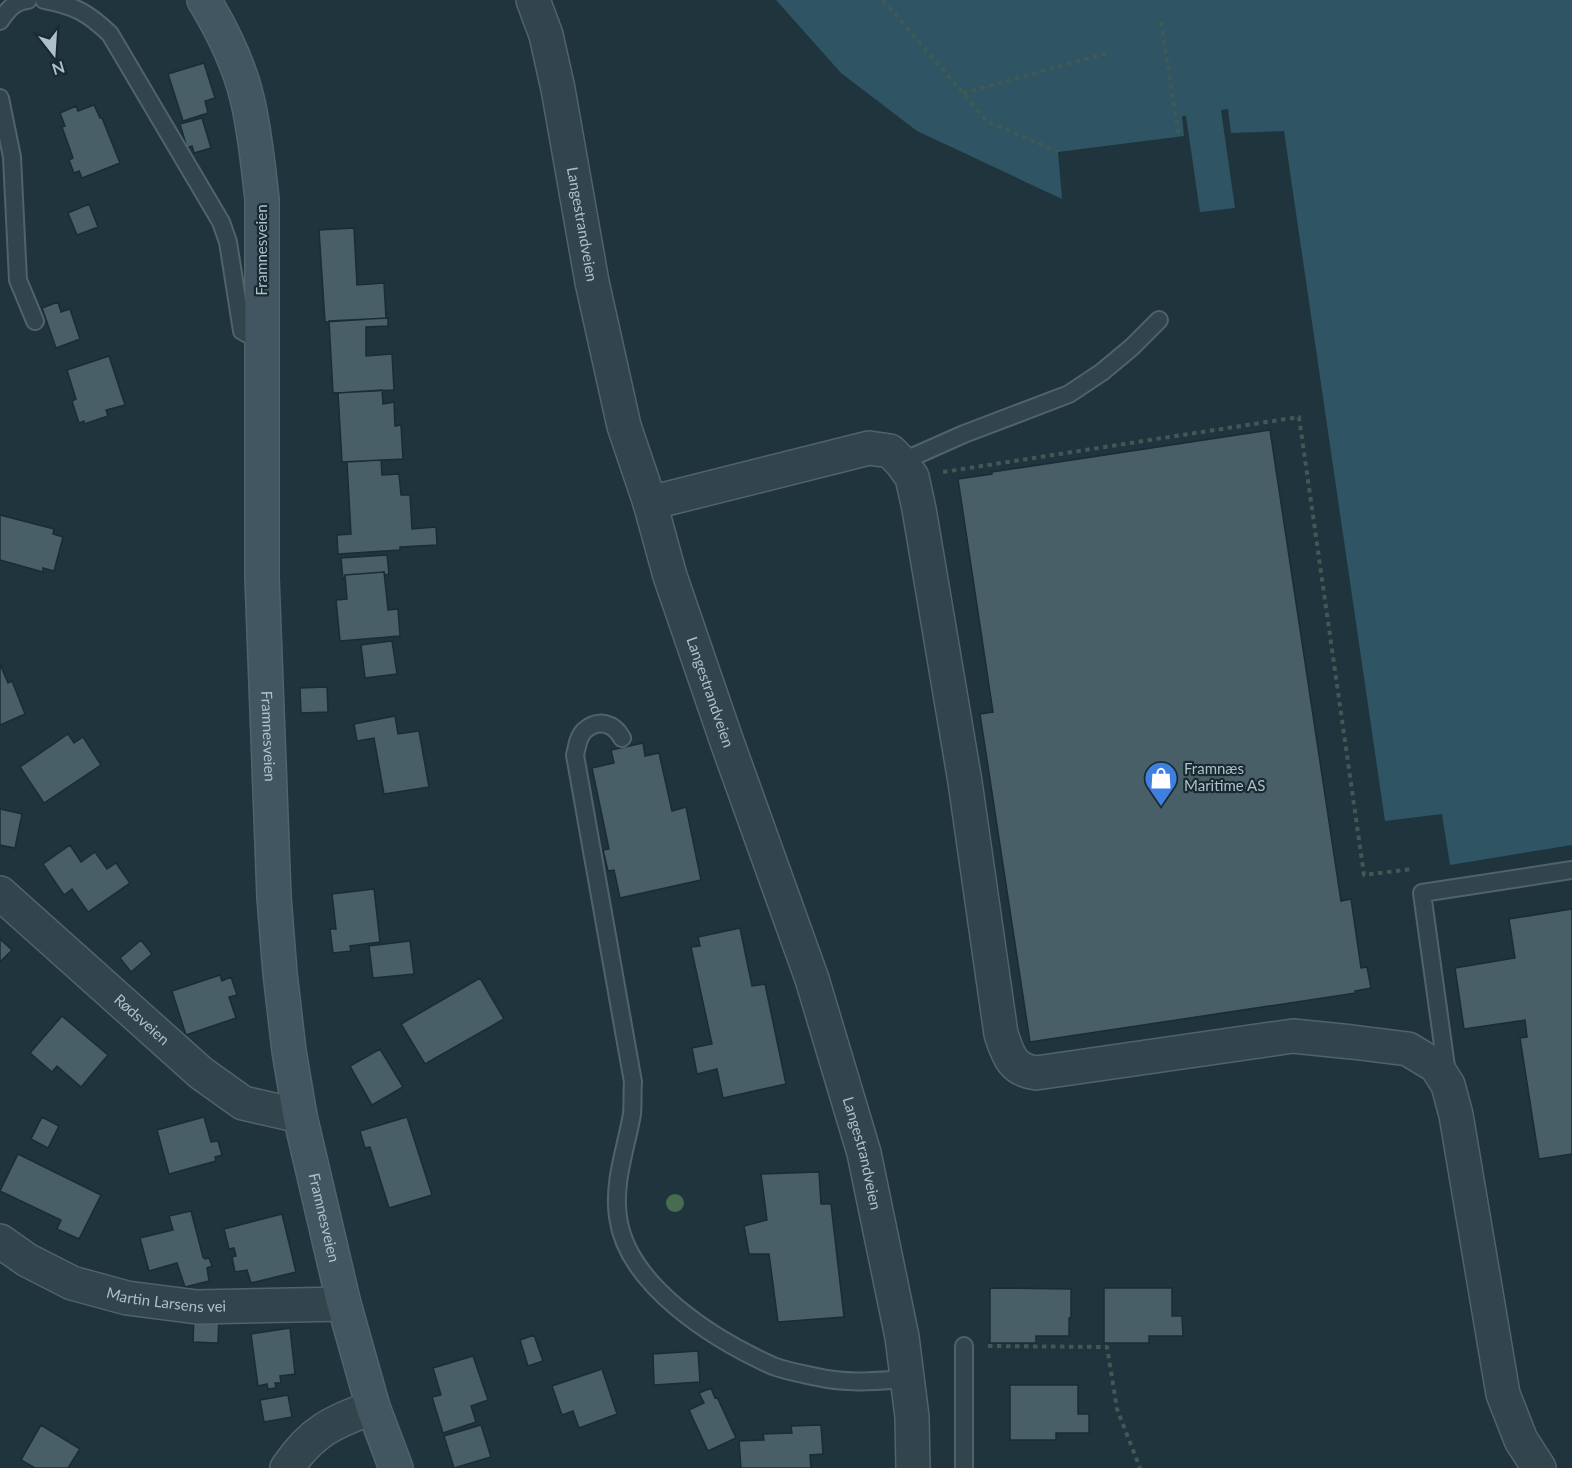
<svg xmlns="http://www.w3.org/2000/svg" width="1572" height="1468" viewBox="0 0 1572 1468" font-family="Lato,sans-serif">
	<rect width="100%" height="100%" fill="#1f343c"/>
	<path fill="#2f5463" d="M776,0H1572V845L1450,865L1442,814L1385,821L1284,131L1231,133L1228,109L1221,110L1235,208L1200,212L1186,116H1182L1184,136L1058,152L1062,199L917,131L841,73Z"/>
	<path fill="#485f68" stroke="#1b2c33" stroke-width="1.5" d="M204,63L215,98L205,101L208,113L183,121L168,74Z
		M94,105L100,118H102L120,163L82,178L79,171L74,173L69,160L73,158L62,127L65,126L60,113L76,106L78,111Z
		M202,118L211,148L194,153L192,146L187,148L180,124Z
		M89,204L98,227L77,235L68,213Z
		M354,228L357,285L384,283L386,318L325,322L319,230Z
		M58,302L61,312L70,309L80,339L56,348L42,308Z
		M388,318V326L366,327V356L392,354L394,390L333,393L329,321Z
		M109,356L125,405L106,410L108,416L84,424V421L79,423L72,401L76,399L67,370Z
		M382,390L383,404L394,402L395,426L401,425L403,459L342,462L338,393Z
		M1270,430L1341,901L1351,899L1361,968L1367,967L1371,988L1355,991L1356,993L1030,1042L980,714L993,712L958,479L992,474V472Z
		M381,460L382,475L399,474L401,495H410L412,529L436,527L437,545L400,547V550L338,554L337,535L351,534L347,462Z
		M0,515L54,529L53,534L63,537L54,571L43,568V572L0,560Z
		M387,555L389,574L385,575L384,572L345,575V578L343,579L341,558Z
		M384,572L388,610L398,609L400,636L340,641L336,600L347,599L345,575Z
		M392,641L397,674L365,678L361,645Z
		M0,664L8,683L12,681L25,714L0,725Z
		M327,687L328,712L301,713L300,688Z
		M395,716L398,734L419,731L429,787L384,794L374,738L357,741L354,724Z
		M68,734L74,743L83,737L101,765L44,803L20,767Z
		M643,743L645,756L659,753L672,811L686,807L701,880L620,898L614,870L608,871L603,850L609,849L592,768L614,763L611,750Z
		M0,809L22,814L15,848L0,845Z
		M70,845L81,862L95,852L107,869L116,863L130,883L88,912L72,889L64,895L43,864Z
		M374,889L380,942L350,946L351,951L333,953L330,929H336L332,894Z
		M1572,909V1154L1539,1159L1520,1038L1527,1037L1525,1020L1464,1029L1455,968L1515,958L1509,919Z
		M740,928L752,986L765,984L786,1084L723,1098L717,1069L697,1074L692,1048L712,1044L691,947L700,946L698,937Z
		M0,939L12,950L0,962Z
		M141,940L152,954L131,972L120,958Z
		M410,941L414,974L373,978L369,946Z
		M220,975L222,981L231,977L237,995L229,997L236,1018L186,1035L172,991Z
		M480,978L504,1019L425,1064L401,1024Z
		M62,1016L108,1055L81,1087L57,1066L52,1072L30,1053Z
		M380,1049L403,1087L372,1105L350,1066Z
		M42,1117L59,1126L48,1148L31,1139Z
		M204,1117L211,1142L218,1141L222,1155L215,1157L216,1161L169,1174L157,1130Z
		M407,1117L432,1195L389,1208L370,1147L365,1148L360,1131Z
		M18,1154L101,1195L79,1239L57,1229L61,1220L0,1191Z
		M819,1172L821,1204H831L844,1317L778,1322L769,1254H749L744,1226L767,1220L761,1174Z
		M191,1211L203,1257L205,1259L209,1258L212,1266L207,1268L209,1281L185,1287L177,1263L149,1271L140,1238L173,1230L169,1216Z
		M282,1214L296,1272L251,1283L247,1270L235,1272L232,1257L236,1256L234,1248L229,1249L224,1229Z
		M990,1288L1071,1289V1318H1069V1336H1036V1343H990Z
		M1104,1288H1172V1316H1182L1183,1336H1149V1343H1104Z
		M194,1316H219L218,1343L193,1342Z
		M290,1328L295,1374L280,1376L281,1383H275L276,1388L268,1389L267,1384L258,1386L251,1334Z
		M534,1335L543,1361L528,1366L520,1340Z
		M698,1351L700,1382L654,1385L653,1354Z
		M473,1356L488,1400L471,1406L476,1422L443,1433L432,1397L441,1395L433,1368Z
		M602,1369L617,1414L579,1428L573,1411L562,1415L552,1386Z
		M1010,1385H1078V1414H1089V1433H1056V1440H1010Z
		M711,1388L715,1398L717,1397L736,1438L708,1451L689,1410L704,1403L699,1393Z
		M288,1395L292,1417L264,1422L260,1400Z
		M41,1425L80,1449L68,1468H35L21,1460Z
		M481,1425L491,1457L454,1468L444,1436Z
		M821,1425L823,1454L810,1455L811,1468H741L739,1441L764,1440L763,1434L792,1433L791,1426Z"/>
	<g fill="none" stroke-linecap="round" stroke-linejoin="round">
		<defs>
			<path id="service" d="M44,0C75,6 87,12 110,34L221,222L228,242L242,331L261,341
				M0,21C7,11 14,1 28,0
				M0,98L12,157L18,280L35,321
				M901,462L964,434L1069,394L1102,372L1132,347L1159,320
				M622,738C614,723 598,718 584,731C578,737 577,747 575,755L633,1082C632,1093 633,1104 632,1114C626,1149 613,1181 618,1217C627,1286 715,1340 773,1366C786,1371 803,1374 817,1377C847,1384 878,1381 908,1379
				M1447,1074L1422,893L1572,870
				M964,1346V1468"/>
			<g id="minor">
				<path id="s1" d="M533,0L546,35L558,89L592,282L624,426L650,503L670,576L727,742L812,979L864,1153L902,1337L912,1417L913,1468"/>
				<path d="M650,503L869,448L890,451L901,462L912,477L919,509L965,782L1001,1034C1008,1055 1012,1070 1036,1073L1293,1036L1352,1042L1408,1049L1436,1066L1448,1085L1456,1115L1503,1394L1521,1440L1539,1468"/>
				<path id="s2" d="M0,893L201,1073L243,1103L300,1116"/>
				<path id="s3" d="M0,1241L27,1260L72,1283L127,1298L197,1307L344,1304"/>
				<path d="M287,1468C313,1430 332,1423 373,1407"/>
			</g>
			<g id="secondary">
				<path id="s4" d="M204,0C222,30 239,64 247,98C255,131 258,165 262,199V577L274,897L280,973L289,1051L300,1116L344,1304L373,1407L396,1468"/>
			</g>
		</defs>
		<use href="#service" stroke="#51636a" stroke-width="20"/>
		<use href="#minor" stroke="#51636a" stroke-width="36"/>
		<use href="#secondary" stroke="#51636a" stroke-width="36"/>
		<path stroke="#3f5954" stroke-width="4" stroke-dasharray="4.5 4.5" stroke-linecap="butt" d="M883,0L987,121L1058,152
			M1161,22L1179,137
			M963,93L1111,52
			M943,472L1299,417L1364,875L1412,869
			M988,1346L1107,1347L1117,1409L1140,1468"/>
		<use href="#service" stroke="#33454c" stroke-width="16"/>
		<use href="#minor" stroke="#33454c" stroke-width="33"/>
		<use href="#secondary" stroke="#415660" stroke-width="33"/>
	</g>
	<circle fill="#476d51" cx="675" cy="1203" r="9"/>
	<defs>
		<symbol id="shop-pin" viewBox="-11 -11 22 30"><path d="M0 17L-7.5 6A9.5 9.5 0 1 1 7.5 6Z" fill="#3f7fe0" stroke="#192a31"/><path d="M-5-2.5h2.3a2.7 3.5 0 0 1 5.4 0H5L5.5 6h-11ZM-1.5-2.5h3a1.5 2.3 0 0 0-3 0Z" fill="#fff"/></symbol>
	</defs>
	<g fill-rule="evenodd">
		<use href="#shop-pin" x="1142" y="759" width="38" height="52"/>
	</g>
	<g text-anchor="middle" stroke-width="4.5" stroke-linejoin="round" paint-order="stroke">
		<g font-size="15" fill="#aec0c8" stroke="#192a31">
			<text dy="5" stroke="none"><textPath href="#s1" startOffset="230">Langestrandveien</textPath></text>
			<text transform="translate(262 250) rotate(-90)" y="5">Framnesveien</text>
			<text dy="5" stroke="none"><textPath href="#s1" startOffset="716">Langestrandveien</textPath></text>
			<text dy="5" stroke="none"><textPath href="#s4" startOffset="747">Framnesveien</textPath></text>
			<text dy="5" stroke="none"><textPath href="#s2" startOffset="190">Rødsveien</textPath></text>
			<text dy="5" stroke="none"><textPath href="#s1" startOffset="1202">Langestrandveien</textPath></text>
			<text dy="5" stroke="none"><textPath href="#s4" startOffset="1233">Framnesveien</textPath></text>
			<text dy="5" stroke="none"><textPath href="#s3" startOffset="180">Martin Larsens vei</textPath></text>
		</g>
		<g font-size="15" fill="#aec0c8" stroke="#192a31" text-anchor="start">
			<text x="1184" y="774">Framnæs<tspan x="1184" dy="17">Maritime AS</tspan></text>
		</g>
	</g>
	<g transform="translate(54 54) rotate(163)" stroke="#192a31" stroke-width="4.5" paint-order="stroke">
	<path d="M0-4.5L10 22L0 15L-10 22Z" fill="#aec0c8"/>
	<text y="-9" font-size="16" font-weight="bold" text-anchor="middle" fill="#aec0c8">N</text>
	</g>
</svg>
